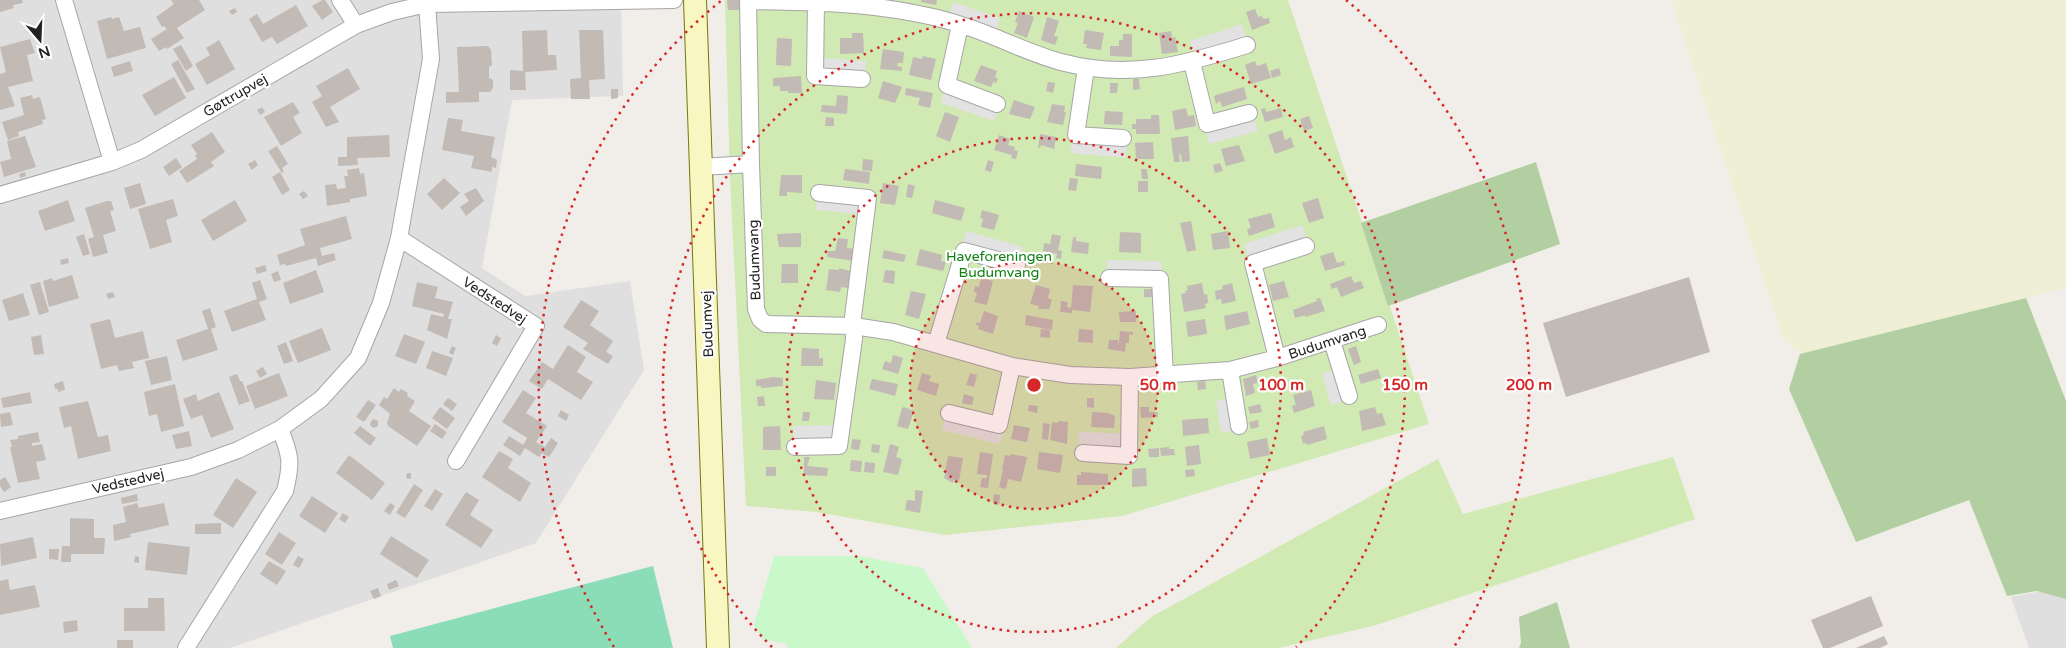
<svg xmlns="http://www.w3.org/2000/svg" width="2066" height="648" viewBox="0 0 2066 648" font-family="'Varela Round',sans-serif">
	<rect width="100%" height="100%" fill="#f1eee9"/>
	<path fill="#e0dfdf" d="M0,0H621L623,96L512,100L482,268L525,296L630,281L644,370L536,543L230,648H0Z
		M2052,589L2066,595V648H2029L2011,597Z"/>
	<path fill="#efefd6" d="M1671,0H2066V288L1800,354L1782,336Z"/>
	<path fill="#d1e9b2" d="M725,0H1288L1429,424L1122,516L945,535L816,512L746,506L730,178Z
		M1673,457L1695,519L1373,626L1278,648H1116L1151,617L1438,459L1463,514Z"/>
	<path fill="#b1cfa0" d="M1536,162L1560,244L1388,306L1361,223Z
		M2026,298L2066,401V599L2037,591L2007,596L1969,500L1856,542L1789,389L1800,354Z
		M1557,602L1570,648H1519L1521,643L1519,617Z"/>
	<path fill="#c9f8ca" d="M774,556H859L923,568L972,648H787V644L762,639L754,625Z"/>
	<path fill="#8bddb7" d="M653,566L673,648H393L390,636Z"/>
	<path fill="#e2e2e2" d="M953,2L1000,18L996,33L948,18Z
		M1242,24L1247,41L1195,57L1190,41Z
		M812,57L866,61L864,85L811,82Z
		M947,76L1001,98L994,121L941,103Z
		M1250,106L1258,131L1209,144L1203,118Z
		M1074,129L1126,133V158L1070,153Z
		M817,184L873,189L869,215L816,210Z
		M1302,225L1310,251L1251,270L1244,244Z
		M966,231L1023,247L1016,272L959,256Z
		M1107,260L1161,261L1164,285L1106,284Z
		M1345,367L1354,398L1331,405L1322,374Z
		M1239,397L1245,429L1221,433L1216,401Z
		M949,407L1006,420L1000,444L942,430Z
		M846,425L842,453H794L793,426Z
		M1079,432L1134,434L1133,460L1078,458Z"/>
	<path fill="#c2bab5" d="M0,0H22L23,3L13,5L14,8L0,12Z
		M171,0H199L205,10L177,28L184,38L167,49L166,47L159,51L151,39L167,29L164,26L162,27L156,17L174,4Z
		M322,0H325L333,12L322,20L312,6Z
		M727,0H741L742,10H728Z
		M921,0H937L936,5L921,2Z
		M296,5L308,26L277,44L272,37L262,42L249,19L257,14L263,24Z
		M235,8L237,12L232,15L229,11Z
		M1255,9L1258,17L1262,16L1263,19L1269,18L1270,23L1252,30L1246,12Z
		M1019,11L1034,17L1027,38L1014,33L1018,23L1015,22Z
		M111,17L112,19L119,17L124,31L140,27L146,48L107,59L97,21Z
		M1047,17L1059,21L1054,36L1058,37L1055,45L1041,40Z
		M547,30L548,55H556L557,70L525,72L526,90H510V70L523,71L522,31Z
		M579,30H603L605,79L589,80L590,99H571L570,79L581,78Z
		M1085,30L1104,33L1101,50L1086,48L1087,44H1083Z
		M1171,31L1172,38L1175,37L1178,52L1162,54L1159,33Z
		M852,33H863L864,53L840,54V38H852Z
		M1123,34H1132V57L1110,56V46H1119V40H1123Z
		M777,38L792,39L791,66L776,65Z
		M30,39L35,53L27,55L33,81L8,87L15,106L0,110V74L6,72L0,47Z
		M219,40L235,69L207,85L195,64L210,55L206,48Z
		M181,45L193,66L186,71L173,49Z
		M488,46L491,50L492,65L489,67V78L493,80V88L490,92H479V102L446,103V92H459L457,47Z
		M883,49L904,52L903,63H898L897,66L902,67V71L880,69Z
		M923,56L936,59L931,80L909,75L913,57L922,59Z
		M178,60L195,89L187,93L171,64Z
		M130,61L133,71L114,77L111,67Z
		M1255,61L1257,66L1266,63L1271,78L1251,84L1245,65Z
		M981,65L997,71L995,77L998,79L996,83L993,82L991,87L974,81Z
		M348,68L360,89L330,107L339,122L326,127L312,102L322,96L316,86Z
		M1279,68L1281,75L1272,78L1270,71Z
		M801,76L802,93H788V91H780V86H773V78Z
		M174,77L186,98L155,116L142,95Z
		M1133,79H1139L1140,89L1133,90Z
		M883,81L902,87L895,103L878,98Z
		M1048,82L1055,83L1053,93L1046,91Z
		M1110,83H1118L1117,93H1110Z
		M1244,87L1247,99L1222,107L1220,101L1216,104L1214,97L1216,95Z
		M906,88L933,93L930,108L918,105L920,98L905,95Z
		M611,89H618V98L611,99Z
		M32,95L33,99L40,97L46,119L42,120L43,124L18,132L19,136L8,140L2,122L24,115L20,98Z
		M837,95L848,96L847,114L821,112L822,105L836,106Z
		M1014,100L1035,107L1030,119L1009,114Z
		M293,102L300,113L293,117L302,133L281,146L264,117Z
		M1052,104L1065,106L1064,112H1066L1063,125L1047,122Z
		M262,107L265,112L260,115L257,110Z
		M1186,108L1188,116L1194,115L1196,126L1175,130L1172,111Z
		M1265,108L1266,112L1281,108L1283,117L1265,122L1261,109Z
		M1105,111L1123,112L1122,125L1104,124Z
		M945,112L959,117L950,142L936,136Z
		M1151,115H1159L1160,134H1136V129H1132V124H1136V119H1151Z
		M1309,116L1313,128L1304,131L1300,119Z
		M826,117L834,118V126H825Z
		M448,118L463,120L461,131L495,137L491,157L497,160L496,168L492,167V172L471,168L474,156L442,150Z
		M1282,130L1285,140L1291,137L1294,147L1275,154L1268,135Z
		M212,132L225,152L211,162L214,166L187,183L179,171L197,159L195,156L197,154L191,145Z
		M1040,134L1056,137L1054,149L1041,145L1040,148L1038,147Z
		M389,135L390,157L357,158L358,165L338,166V157H347V137Z
		M999,135L1010,139L1008,145L1015,147L1014,150L1018,151L1016,159L1011,158L1012,155L994,150Z
		M25,136L36,167L4,177L0,162L11,159L7,141Z
		M1188,136L1190,161L1182,162L1181,154L1179,155L1180,162H1174L1171,138Z
		M1153,142L1154,159H1136L1135,143Z
		M1239,145L1245,161L1226,166L1221,149Z
		M277,146L288,164L282,168L284,172L282,173L268,151Z
		M176,158L182,167L169,176L163,167Z
		M863,159L873,160L872,171L862,170Z
		M255,160L258,165L252,170L248,164Z
		M988,160L994,162L991,172L985,170Z
		M1220,163L1223,171L1215,173L1213,165Z
		M1076,164L1102,167L1101,179L1075,176Z
		M359,168L360,174L364,173L367,196L350,199V202L327,206L325,185L336,184L337,189L346,188L344,176H348L347,170Z
		M845,169L870,172L869,184L843,180Z
		M1141,169H1147L1148,179H1142Z
		M25,172L26,176L20,178L19,174Z
		M280,172L290,190L282,195L272,177Z
		M781,175H802V193L787,192V196H779Z
		M444,178L460,193L442,210L427,194Z
		M1070,178L1078,179L1076,191L1068,190Z
		M1138,181H1148V192H1138Z
		M140,183L146,204L130,209L124,188Z
		M883,183L899,186L895,205L880,203Z
		M908,184L915,186L912,198L906,197Z
		M476,188L484,201L466,216L460,207L469,201L464,194Z
		M304,191L308,196L303,199L299,194Z
		M1318,198L1324,218L1309,223L1302,203Z
		M173,199L178,216L166,220L172,242L150,249L138,209Z
		M68,200L75,221L45,231L38,211Z
		M235,200L247,221L213,241L201,220Z
		M935,200L965,208L961,221L932,213Z
		M107,201H111L114,210L110,211L116,231L103,235L108,253L93,257L88,239L94,237L85,208Z
		M982,210L999,215L994,230L981,227L983,219L980,218Z
		M1271,213L1275,227L1249,236L1247,229L1251,228L1248,219Z
		M346,216L352,239L320,248L322,256L334,253L336,260L318,266L316,258L286,266L285,264L280,265L277,255L305,245L300,229Z
		M1191,221L1196,250L1187,252L1180,223Z
		M1228,231L1230,248L1213,250L1211,234Z
		M1120,232L1141,233V253L1119,252Z
		M801,233V247H779L777,234Z
		M84,234L90,254L83,256L76,237Z
		M1052,234L1061,236L1058,250L1062,251L1061,259L1056,258L1057,254L1043,251L1044,243L1050,244Z
		M1073,237H1076V241L1089,243L1088,254L1071,252Z
		M838,238L848,239L847,248L856,249L854,261L827,257L828,251H835Z
		M920,249L942,255L941,261L946,262L943,271L916,265Z
		M884,250L906,255L904,262L882,258Z
		M1333,252L1337,263L1344,261L1345,265L1325,271L1320,256Z
		M68,258L69,263L61,265L60,260Z
		M782,264H798V283H781Z
		M265,265L267,271L257,274L255,268Z
		M839,268L850,271L848,288L841,287L840,292L826,290L829,269L839,270Z
		M316,270L324,292L290,304L283,283Z
		M885,270L895,271L894,284L883,282Z
		M278,271L281,280L274,282L271,274Z
		M72,275L79,298L49,307L43,281L52,278L53,281Z
		M1351,276L1354,283L1361,281L1364,288L1341,297L1337,287L1332,289L1330,284Z
		M1689,277L1710,352L1566,397L1543,323Z
		M981,278L993,281L987,305L974,302L977,293L974,292L975,286L979,287Z
		M260,280L267,299L259,302L266,320L232,332L224,311L257,299L252,283Z
		M1284,281L1289,297L1273,301L1269,285Z
		M40,282L49,312L39,315L30,285Z
		M417,282L438,287L435,298L453,302L448,319H452L447,339L427,330L431,314L443,317L444,314L412,306Z
		M1202,283L1204,295L1207,294L1208,303L1205,304L1206,308L1184,312L1181,294L1186,293L1185,291L1188,290L1187,286Z
		M1232,283L1236,301L1222,304L1221,299L1216,300L1215,291L1223,289L1222,286Z
		M1036,285L1050,289L1048,298L1052,300L1049,309H1038L1039,306L1030,304Z
		M1073,285L1093,286L1090,312L1072,310V313L1060,312L1061,301L1068,302L1067,307L1071,308Z
		M1144,289H1154V297H1144Z
		M911,291L926,294L919,319L905,315Z
		M113,292L115,297L108,299L106,294Z
		M23,293L30,315L9,321L2,300Z
		M1320,298L1325,311L1305,317V315L1295,318L1293,310L1317,301L1316,299Z
		M581,300L599,311L590,325L613,341L606,352L613,356L608,364L583,349L588,343L563,327Z
		M210,308L216,327L211,329L218,350L183,361L176,340L208,329L202,311Z
		M984,311L998,316L993,334L978,329L979,326L976,325L977,322L980,323Z
		M1136,311V322H1120L1119,312Z
		M1247,311L1250,324L1226,330L1224,316Z
		M1026,315L1053,320L1052,330L1025,325Z
		M110,319L115,338L143,331L149,358L132,362L134,368L119,371L117,365L101,369L90,324Z
		M1205,319L1207,334L1188,337L1186,322Z
		M322,328L331,350L298,363L289,341Z
		M1041,329L1050,330V338L1040,337Z
		M1079,329L1093,330V343L1078,342Z
		M1120,331L1133,332V335L1129,334V343H1126L1125,352L1108,349L1109,340H1118V343H1119Z
		M404,334L425,342L416,364L395,356Z
		M41,335L44,354L34,355L31,337Z
		M496,335L501,338L497,346L492,343Z
		M286,342L293,361L284,364L277,346Z
		M568,345L586,357L577,372L593,382L581,400L548,379L542,389L529,381L542,362L553,369Z
		M452,346L456,348L453,355L449,353Z
		M1356,346L1361,362L1354,365L1348,349Z
		M802,348L819,349V358H823V366H801Z
		M432,351L453,358L446,376L426,368Z
		M893,355L903,358L898,374L882,369L885,361L891,363Z
		M167,356L172,380L151,385L145,361Z
		M263,367L267,374L260,378L256,371Z
		M1378,369L1381,378L1361,384L1358,375Z
		M279,373L288,396L255,409L246,386Z
		M922,373L931,376L929,381L939,384L936,396L917,390Z
		M970,373L977,375L974,387L966,385Z
		M237,374L240,381H242L250,401L239,405L229,377Z
		M1256,375L1258,383L1253,384L1255,393L1246,396L1243,379Z
		M773,377L783,378V386L761,388V386H756V380Z
		M872,379L898,384L895,396L869,389Z
		M816,380L836,383L834,400L814,399Z
		M63,381L65,390L58,392V389H55L54,384Z
		M1205,381L1206,389L1198,390L1197,382Z
		M175,384L184,426L161,432L157,414L149,416L144,392Z
		M394,388L399,392L401,389L408,393L407,396L415,401L409,411L431,426L417,446L388,426L387,423L390,414L379,405L384,397L387,399Z
		M523,390L536,398L526,413L547,426L536,442L545,447L551,438L558,443L549,457L542,453L539,457L525,448L520,456L503,445L509,436L523,445L527,438L502,422Z
		M1311,390L1315,406L1294,413L1292,406L1296,405L1293,395Z
		M30,392L32,403L3,408L1,398Z
		M219,392L234,429L211,438L202,415L191,419L183,399L196,394L198,401Z
		M964,394L974,397L972,405L962,403Z
		M764,396L765,406H758L757,397Z
		M448,398L457,404L452,411L443,404Z
		M1087,398H1094V408L1087,407Z
		M368,400L376,405L364,422L356,417Z
		M88,401L98,437L108,435L111,451L78,459L71,426L64,428L59,407Z
		M1260,404L1262,412L1250,414L1248,407Z
		M1029,405L1038,406L1037,413L1028,411Z
		M440,407L455,418L447,429L432,418Z
		M904,407L914,411L908,429L897,426L902,408Z
		M1140,407H1149V412H1158V417L1141,418Z
		M1375,407L1377,414L1382,413L1386,425L1362,431L1359,411Z
		M561,410L569,415L566,421L558,416Z
		M10,412L13,425L1,427L0,414Z
		M803,412H810L809,421H802Z
		M1092,412L1108,413L1115,416L1114,428L1091,427Z
		M1208,418L1209,433L1183,436L1182,420Z
		M374,419L378,421V426L374,428L370,425L371,421Z
		M1258,420L1259,427L1251,429L1249,422Z
		M1058,421L1068,422L1067,444L1050,440L1052,422L1058,423Z
		M1043,423L1050,424L1048,440L1042,439Z
		M435,424L447,432L442,439L430,431Z
		M1014,425L1030,428L1027,442L1011,439Z
		M360,426L376,438L370,446L354,433Z
		M780,426L781,450H763V427Z
		M1324,426L1327,439L1307,445L1306,443L1303,444L1301,436L1304,435L1303,432Z
		M189,431L192,446L176,449L172,435Z
		M38,432L40,442L32,443V446L42,444L46,460L36,462L40,479L18,483L10,447H12L10,440L18,439V436Z
		M1267,438L1270,455L1250,459L1247,442Z
		M852,439L861,440L859,450L851,449Z
		M872,444L880,445L879,453L871,452Z
		M890,444L899,447L896,457L902,459L898,475L883,472Z
		M1199,445L1201,464L1187,466L1185,447Z
		M1169,447V449H1174L1175,455L1161,456L1160,448Z
		M1159,448V457H1149L1148,449Z
		M499,451L513,459L508,468L531,483L520,502L482,477Z
		M980,452L993,454L988,488L980,487L982,478H987V475L977,474Z
		M1039,452L1063,455L1060,473L1037,469Z
		M1010,454L1027,457L1021,482L1008,479L1006,489L999,487L1003,470H1002L1005,455L1010,456Z
		M349,455L385,483L372,500L336,473Z
		M948,456L963,458L959,481L954,480L953,483L944,478Z
		M804,457H810L807,466L828,468L827,476L804,475Z
		M851,460L862,461L861,472L850,471Z
		M865,462L875,463L874,473L864,472Z
		M766,467H776V476H766Z
		M1146,468L1147,486L1132,487V469Z
		M1194,469L1195,476L1186,477L1185,470Z
		M1081,472L1108,474V485H1077V475H1081Z
		M407,473H411V479L406,478Z
		M5,477L11,487L4,492L0,486V480Z
		M236,478L257,492L233,528L213,515Z
		M414,484L423,490L405,518L396,513Z
		M435,489L443,494L432,511L424,506Z
		M915,490L923,491L920,513L905,510L907,500L915,501Z
		M466,492L479,500L470,515L493,530L481,548L445,525Z
		M137,494L138,501L122,504L121,498Z
		M994,494L1000,495L999,505L993,504Z
		M312,496L338,513L325,533L299,516Z
		M137,503L139,508L164,503L169,525L130,534L131,537L114,541L113,525L126,522L123,507Z
		M390,503L395,506L390,515L384,511Z
		M343,513L349,517L345,523L339,519Z
		M70,518L94,519V538H105L104,554H71V562H61L62,546H70Z
		M221,523V534H195V524Z
		M279,532L296,543L282,565L265,554Z
		M391,536L429,560L417,578L380,554Z
		M33,537L37,558L1,566L0,544Z
		M148,542L190,547L187,575L145,570Z
		M49,549H59L58,560L49,559Z
		M135,556L139,557V563L134,562Z
		M298,556L304,559L299,568L293,565Z
		M269,561L286,571L277,585L260,574Z
		M8,579L10,590L35,585L40,607L0,615V581Z
		M396,580L399,586L389,590L387,584Z
		M378,588L381,596L374,599L370,591Z
		M1871,596L1883,626L1830,648H1823L1811,620Z
		M148,598H164L165,631H124V608H148Z
		M77,620L78,631L64,633L63,622Z
		M1884,636L1888,644L1880,648H1856Z
		M117,640H133V648H117Z"/>
	<g fill="none" stroke-linecap="round" stroke-linejoin="round">
		<defs>
			<path id="street" d="M64,0L112,162
				M340,0L356,25
				M748,0L751,164
				M748,1C803,2 859,2 914,13C942,18 971,27 997,38C1018,47 1039,56 1061,62C1129,80 1183,65 1247,45
				M816,2L815,76L862,79
				M960,25L947,85L997,104
				M1192,62L1207,124L1249,113
				M1086,68L1076,135L1123,138
				M700,167L751,164L756,309L760,319L766,324L854,326L893,332L1012,366L1070,375L1130,377L1230,370L1277,358L1378,325
				M0,195L112,162L141,150L356,25L392,12L427,4L674,0
				M399,238L536,326L456,461
				M1109,278L1160,279L1165,376
				M1332,341L1349,396
				M936,344L964,251L1017,265
				M1277,358L1253,263L1306,246
				M1230,370L1239,426
				M949,413L999,425L1012,366
				M795,447L839,446L854,339L853,317L868,198L819,193
				M1083,453L1129,456L1130,377
				M0,511L191,467L238,450L280,429L321,399L358,358L381,303L399,238L431,59L427,4
				M186,648L285,491C292,463 291,456 280,429"/>
			<path id="secondary" d="M695,0L718,648"/>
		</defs>
		<use href="#street" stroke="#a6a6a6" stroke-width="18"/>
		<use href="#secondary" stroke="#747809" stroke-width="24"/>
		<use href="#street" stroke="#fff" stroke-width="16"/>
		<use href="#secondary" stroke="#f8f7c1" stroke-width="22"/>
	</g>
	<circle cx="1034" cy="385" r="124" fill="#d62828" fill-opacity=".12"/>
	<g fill="none" stroke="#d62828" stroke-width="2.5" stroke-dasharray="2.5 5">
		<circle cx="1034" cy="385" r="124"/>
		<circle cx="1034" cy="385" r="247"/>
		<path d="M772 647A371 371 0 1 1 1296 647"/>
		<path d="M614 647A495 495 0 0 1 722 0M1346 0A495 495 0 0 1 1454 647"/>
	</g>
	<g text-anchor="middle" stroke-width="4.5" stroke-linejoin="round" paint-order="stroke">
		<g font-size="14" fill="#222" stroke="#fff">
			<text transform="translate(235 95) rotate(-30)" y="5">Gøttrupvej</text>
			<text transform="translate(754 260) rotate(-92)" y="5">Budumvang</text>
			<text transform="translate(495 300) rotate(33)" y="5">Vedstedvej</text>
			<text transform="translate(707 324) rotate(-92)" y="5">Budumvej</text>
			<text transform="translate(1327 342) rotate(-18)" y="5">Budumvang</text>
			<text transform="translate(128 481) rotate(-13)" y="5">Vedstedvej</text>
		</g>
		<g font-size="14" fill="#107f12" stroke="#fff">
			<text x="999" y="261">Haveforeningen<tspan x="999" dy="16">Budumvang</tspan></text>
		</g>
	</g>
	<circle cx="1034" cy="385" r="8" fill="#d62828" stroke="#fff" stroke-width="2.5"/>
	<g font-size="15" text-anchor="middle" font-weight="bold" fill="#d62828" stroke="#fff" stroke-width="4.5" stroke-linejoin="round" paint-order="stroke">
		<text x="1158" y="390">50 m</text>
		<text x="1281" y="390">100 m</text>
		<text x="1405" y="390">150 m</text>
		<text x="1529" y="390">200 m</text>
	</g>
	<g transform="translate(40 40) rotate(161)" stroke="#ffffff" stroke-width="4" paint-order="stroke">
	<path d="M0-4L9 19L0 12L-9 19Z" fill="#222222"/>
	<text y="-8" font-size="14" font-weight="bold" text-anchor="middle" fill="#222222">N</text>
	</g>
</svg>
